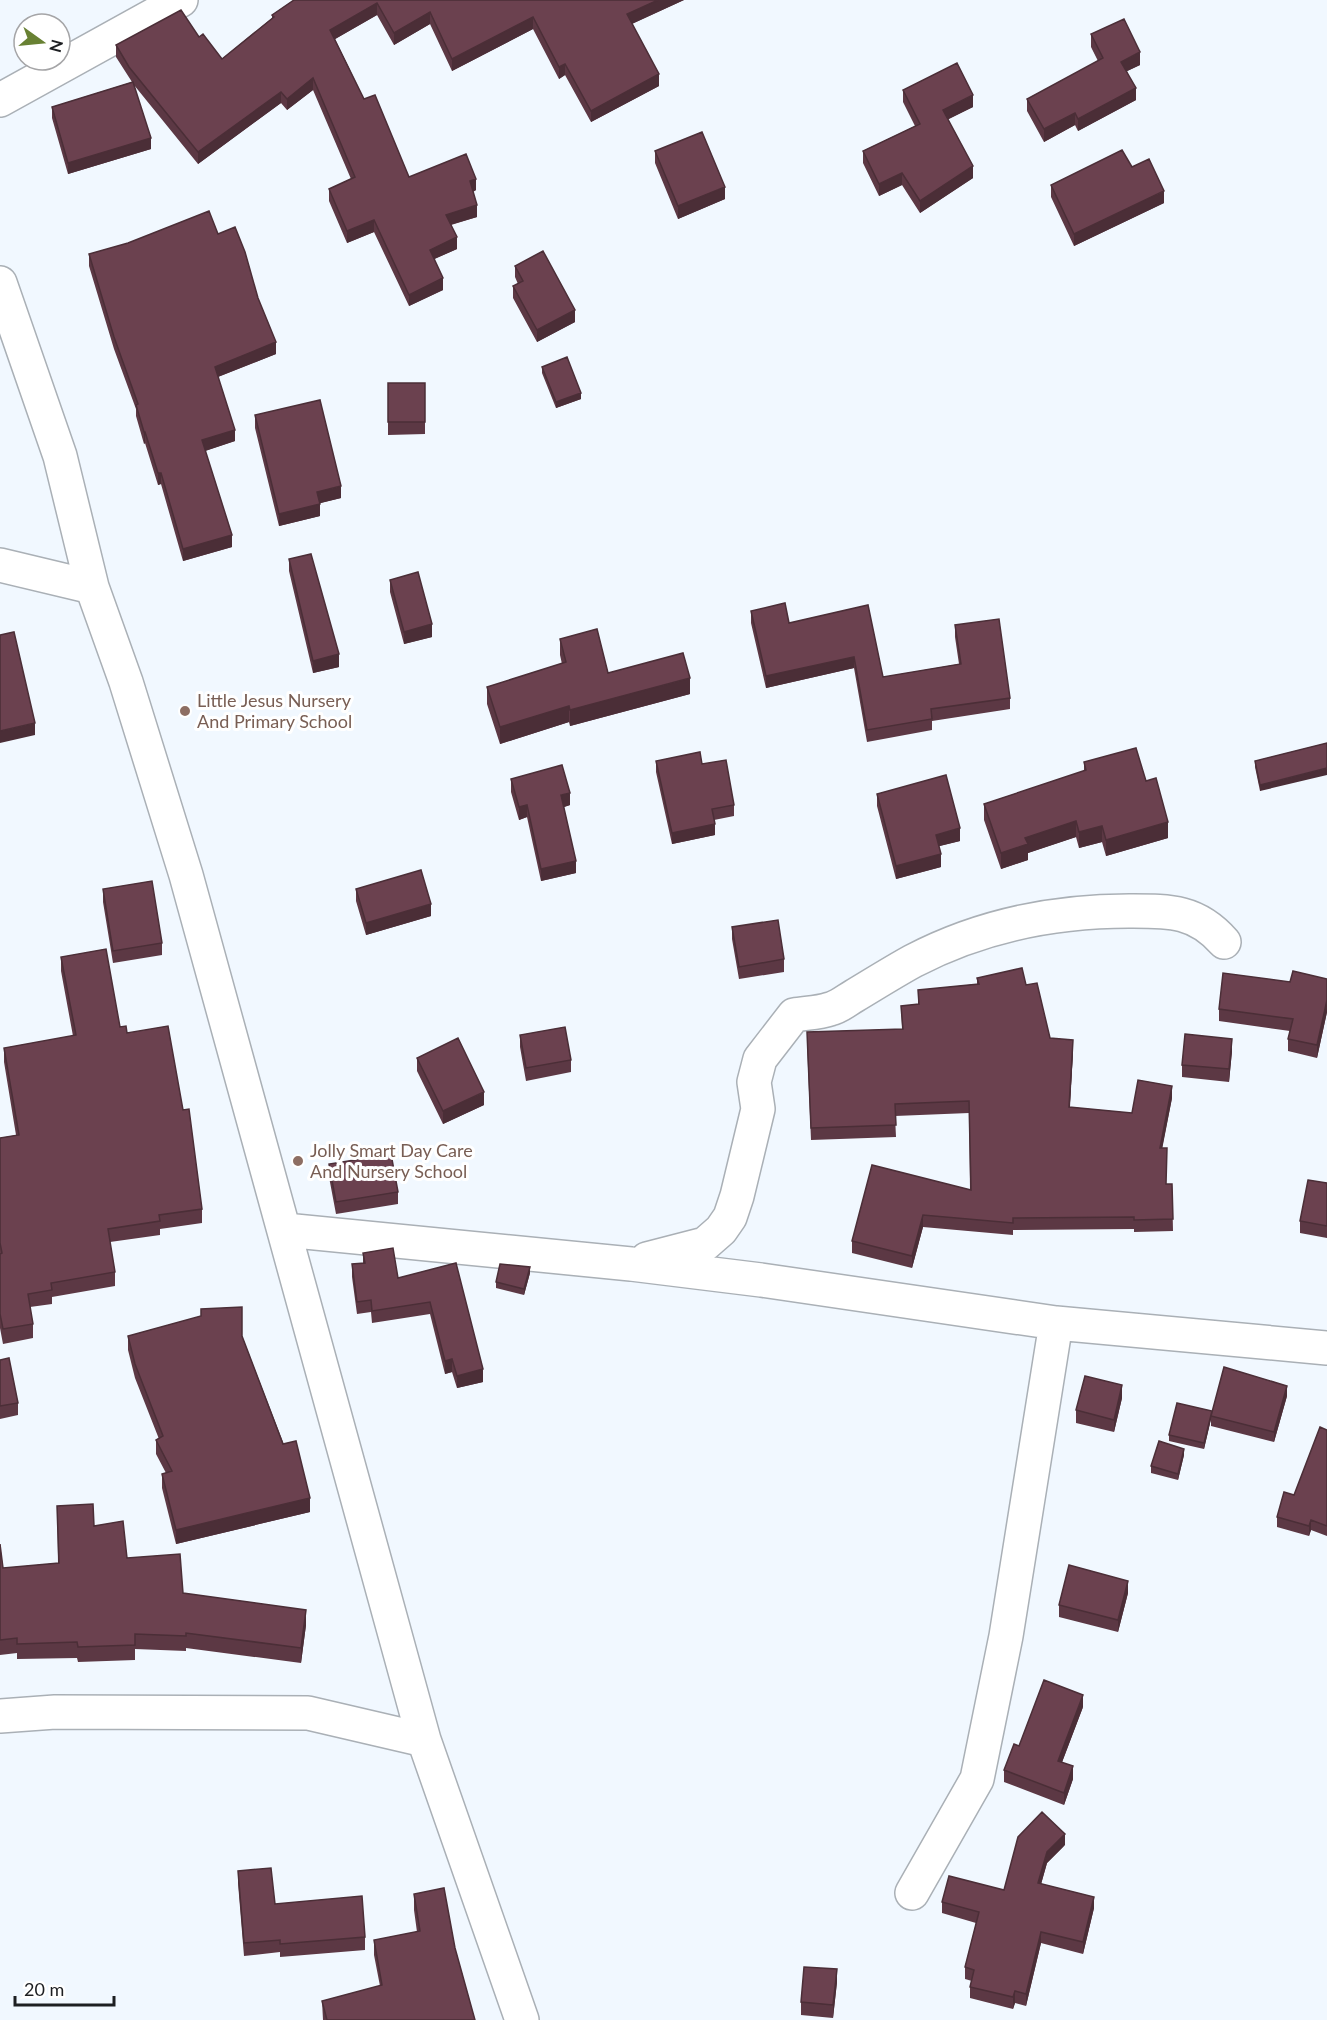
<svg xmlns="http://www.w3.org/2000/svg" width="1327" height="2020" viewBox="0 0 1327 2020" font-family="Lato,sans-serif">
	<rect width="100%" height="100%" fill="#f1f8ff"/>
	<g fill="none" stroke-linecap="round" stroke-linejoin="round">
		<defs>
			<path id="minor" d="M0,100L181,0
				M0,283L60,456L92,587L126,682L186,875L424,1740L522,2020
				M0,565L92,587
				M285,1230L631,1264L761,1280L1056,1323L1327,1348
				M647,1259L705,1244L721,1230L730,1217L737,1196L758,1109L754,1082L760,1059L794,1015C806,1013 819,1013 830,1009C839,1007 847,1000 854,996C874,984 893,972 913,961C980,926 1054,911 1129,911C1169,911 1196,910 1224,942
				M0,1716L55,1712L308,1713L424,1740
				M912,1893L977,1779L1006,1636L1056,1323"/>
		</defs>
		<use href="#minor" stroke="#aab0b6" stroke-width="36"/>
		<use href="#minor" stroke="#fff" stroke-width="33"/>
	</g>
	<path fill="#5c3844" d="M294,0H684L632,24L659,86L591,122L565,75L559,79L533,29L452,71L430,24L394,45L377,15L335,39L364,99L409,177L476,190L473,192L477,217L451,225L457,249L434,259L443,290L409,306L374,232L347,243L329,201V189L351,179L313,90L287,110L281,103L198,164L134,85L151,149L68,174L52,118V107L132,82L116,57V45L199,37L222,59L272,18V15Z
		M1091,34L1140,65L1127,71L1136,100L1078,131L1075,125L1044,142L1027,111V99L1098,61L1091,47Z
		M903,90L973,107L948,119L973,178L920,213L902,185L879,196L863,163V151L915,126L903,102Z
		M655,151L725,199L678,219L655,163Z
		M1132,167L1164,203L1074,246L1051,197V185Z
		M218,234L258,298L276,354L218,377L235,441L205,451L232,547L183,561L161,484L158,485L145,443L144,444L136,416V409L114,349L89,266V254Z
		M515,266L575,322L537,342L513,298V286L518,284L515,277Z
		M542,367L581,399L556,408L542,373Z
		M388,383H425V434L388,435Z
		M255,415L341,498L320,503V516L279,526L255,428Z
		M289,559L339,667L313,673L289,571Z
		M390,580L432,637L404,644L390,592Z
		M868,605L883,677L959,664L955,637V625L1010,698V709L932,721V730L867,742L854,668L766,688L751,623V611L789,623Z
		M560,639L608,673L690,694L570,726L569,722L500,744L487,704V687L562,664L560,655Z
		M1327,743L1260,791L1255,767V761Z
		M656,761L702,764L734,805V816L714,820L715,835L672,844L656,772Z
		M1084,762L1146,781L1168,838L1106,856L1102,842L1079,848L1076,837L1028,853V860L1001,869L984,820V804L1084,771Z
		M511,779L570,805L564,807L576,873L541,881L527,817L519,820L511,792Z
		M877,794L960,841L939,846L941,867L896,879L877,806Z
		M103,889L162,943V955L113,963L103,902Z
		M356,889L431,916L366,935L356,901Z
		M732,927L784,959V972L739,979L732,939Z
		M61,957L120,1027L127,1033L183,1110L202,1209V1223L160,1229V1235L110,1242L115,1272V1286L52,1297V1304L30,1307L33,1324V1338L3,1344L0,1328V1138L16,1135L4,1062V1048L73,1036L61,971Z
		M977,978L1026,985L1050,1038L1073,1052L1070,1107L1132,1113L1172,1098L1162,1148L1166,1184H1172L1173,1231L1134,1232V1229L1013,1230V1235L923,1227L912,1268L852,1253V1241L970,1190L969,1113L895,1116L896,1137L811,1140L807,1044L902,1029L901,1006L918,1004V990L977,984Z
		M1327,979V1012L1317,1058L1288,1051V1039L1290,1031L1219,1021V1009L1290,982Z
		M520,1035L571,1060V1072L526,1081L520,1047Z
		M1232,1051L1229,1082L1182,1077V1065Z
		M417,1058L484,1105L443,1124L417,1071Z
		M329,1164L398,1192V1204L336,1214L329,1177Z
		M1327,1183V1238L1300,1233V1221Z
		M363,1253L398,1278L456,1263L483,1382L457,1388L452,1372L445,1374L430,1314L372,1323L371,1312L357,1314L352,1277V1264L363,1263Z
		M530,1273L524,1295L496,1288V1282Z
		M128,1336H242L310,1512L176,1544L162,1488V1474L166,1473L156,1454V1440L159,1439L135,1378L128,1350Z
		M0,1360L18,1403V1415L0,1419Z
		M1287,1396L1274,1442L1211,1426V1419L1204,1449L1169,1441V1435L1212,1411Z
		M1122,1398L1114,1432L1076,1423V1410Z
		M1327,1430V1536L1311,1530L1309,1536L1277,1527V1517L1294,1495Z
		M1184,1455L1178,1480L1151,1473V1466Z
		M57,1506L94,1526L127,1558L183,1593L306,1625L301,1663L186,1648V1651L135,1649V1660L78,1662L77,1658L17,1659V1653L0,1655V1544L3,1568L58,1563Z
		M1128,1593L1118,1632L1059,1617V1605Z
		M1083,1707L1062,1762L1073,1779L1064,1805L1004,1782V1770L1019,1746Z
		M1065,1845L1047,1863L1041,1884L1094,1908L1083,1954L1041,1943L1026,2006L1015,2003L1013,2009L970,1998V1987L972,1981L965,1979V1967L976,1923L942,1913V1902L1004,1890Z
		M238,1871L275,1904L365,1937V1950L280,1957V1952L244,1956L238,1883Z
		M414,1894L455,1948L475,2020H323L322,2001L380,1986L374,1955V1940L417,1932L414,1910Z
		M837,1982L833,2018L801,2015V2002Z"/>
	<path fill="#4b2e37" d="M658,0H684L627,26V14Z
		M377,3V15L330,42V30Z
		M430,12V24L394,45V33Z
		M533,17V29L452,71V59Z
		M1140,52V65L1121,74V62Z
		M565,64V75L559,79V67Z
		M659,74V86L591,122V111Z
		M313,78V90L287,110V99Z
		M1136,88V100L1078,131V119Z
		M281,92V103L198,164V152Z
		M973,95V107L943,122V110Z
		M1075,113V125L1044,142V129Z
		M151,138V149L68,174V163Z
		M973,166V178L920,213V201Z
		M902,173V185L879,196V184Z
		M476,179V190L470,193V181Z
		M725,187V199L678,219V206Z
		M1164,191V203L1074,246V234Z
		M477,205V217L446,226V215Z
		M374,220V232L347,243V231Z
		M457,237V249L430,261V250Z
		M443,278V290L409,306V295Z
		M575,310V322L537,342V330Z
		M276,342V354L215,378V367Z
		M581,393V399L556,408V402Z
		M235,430V441L202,452V440Z
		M144,432H145V443L144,444Z
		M158,473H161V484L158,485Z
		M341,486V498L317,504V492Z
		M320,504V516L279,526V514Z
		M232,535V547L183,561V549Z
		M432,624V637L404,644V632Z
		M339,654V667L313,673V661Z
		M854,657V668L766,688V676Z
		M690,678V694L570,726V710Z
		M569,706V722L500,744V727Z
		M35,723V735L0,743V731Z
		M1327,768V775L1260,791V785Z
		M570,793V805L561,808V795Z
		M527,805V817L519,820V807Z
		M1076,821V837L1028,853V860L1001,869V853L1025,838Z
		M1168,822V838L1106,856V840Z
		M715,824V835L672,844V833Z
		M1102,826V842L1079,848V832Z
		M960,828V841L936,847V835Z
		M941,854V867L896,879V866Z
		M576,861V873L541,881V869Z
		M431,904V916L366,935V923Z
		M1327,1000V1012L1317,1058V1045Z
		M1232,1039V1051L1229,1082V1069Z
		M1073,1040V1052L1069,1119V1107Z
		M1172,1086V1098L1160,1160V1148Z
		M484,1092V1105L443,1124V1111Z
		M923,1215V1227L912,1268V1256Z
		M530,1267V1273L524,1295V1289Z
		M452,1359V1372L445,1374V1361Z
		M483,1369V1382L457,1388V1376Z
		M1122,1385V1398L1114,1432V1420Z
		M1287,1386V1396L1274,1442V1432Z
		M1212,1411L1211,1419L1204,1449V1443Z
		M1184,1449V1455L1178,1480V1474Z
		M310,1498V1512L176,1544V1530Z
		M1311,1520V1530L1309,1536V1526Z
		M1128,1581V1593L1118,1632V1620Z
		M306,1610V1625L301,1663V1648Z
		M1083,1695V1707L1058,1773V1761Z
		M1073,1766V1779L1064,1805V1793Z
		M1065,1834V1845L1047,1863L1038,1895V1883L1047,1852Z
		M1094,1897V1908L1083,1954V1942Z
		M1041,1932V1943L1026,2006V1994Z
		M837,1969V1982L833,2018V2005Z
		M1015,1991V2003L1013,2009V1997Z"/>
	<path fill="#6b414f" stroke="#4b2e37" stroke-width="1.5" d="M294,0H658L627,14L659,74L591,111L565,64L559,67L533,17L452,59L430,12L394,33L377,3L330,30L364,99L375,95L409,177L466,154L476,179L470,181L477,205L446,215L457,237L430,250L443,278L409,295L374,220L347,231L329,189L355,177L313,78L287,99L281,92L198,152L129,67L116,45L181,10L199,37L203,34L222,59L274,17L272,15Z
		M1124,19L1140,52L1121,62L1136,88L1078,119L1075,113L1044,129L1027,99L1103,58L1091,34Z
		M957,63L973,95L943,110L973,166L920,201L902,173L879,184L863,151L920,124L903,90Z
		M133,82L151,138L68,163L52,107Z
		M702,132L725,187L678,206L655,151Z
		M1122,150L1132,167L1149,159L1164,191L1074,234L1051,185Z
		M209,211L218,234L235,227L245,252L258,298L276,342L215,367L235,430L202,440L232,535L183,549L161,473H158L145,432H144L136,405L138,404L114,337L89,254L128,243Z
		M543,251L575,310L537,330L513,286L523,281L515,266Z
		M567,357L581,393L556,402L542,367Z
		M388,383H425V422H388Z
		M320,400L341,486L317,492L320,504L279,514L255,415Z
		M311,554L339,654L313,661L289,559Z
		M418,572L432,624L404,632L390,580Z
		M785,603L789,623L868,605L883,677L961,664L955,625L999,619L1010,698L931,709L932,719L867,730L854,657L766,676L751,611Z
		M597,629L608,673L683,653L690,678L570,710L569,706L500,727L487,687L566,662L560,639Z
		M14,632L35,723L0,731V635Z
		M1327,743V768L1260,785L1255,761Z
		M1136,748L1146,781L1156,778L1168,822L1106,840L1102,826L1079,832L1076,821L1025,838L1028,844L1001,853L984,804L1086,770L1084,762Z
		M700,752L702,764L726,760L734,805L712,809L715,824L672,833L656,761Z
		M562,765L570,793L561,795L576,861L541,869L527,805L519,807L511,779Z
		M946,775L960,828L936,835L941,854L896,866L877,794Z
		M421,870L431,904L366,923L356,889Z
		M152,881L162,943L113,951L103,889Z
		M778,920L784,959L739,967L732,927Z
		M106,949L120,1027L126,1026L127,1033L168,1026L183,1110L189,1109L202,1209L159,1215L160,1221L108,1229L115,1272L51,1283L52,1290L28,1294L33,1324L3,1329L0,1314V1254L2,1253L0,1243V1138L19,1135L4,1048L76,1035L61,957Z
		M1022,968L1026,985L1037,983L1050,1038L1073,1040L1069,1107L1132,1113L1138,1080L1172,1086L1160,1148H1167L1166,1184H1172L1173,1219L1134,1220V1217L1013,1218V1223L923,1215L912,1256L852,1241L872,1165L971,1190L969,1101L895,1104L896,1125L811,1128L807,1032L903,1029L901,1006L919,1004L918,990L979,984L977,978Z
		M1293,971L1327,979V1000L1317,1045L1288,1039L1293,1019L1219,1009L1223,973L1290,982Z
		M565,1027L571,1060L526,1068L520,1035Z
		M1185,1034L1232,1039L1229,1069L1182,1065Z
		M458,1038L484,1092L443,1111L417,1058Z
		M391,1154L398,1192L336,1202L329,1164Z
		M1308,1180L1327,1183V1226L1300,1221Z
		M393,1248L398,1278L456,1263L483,1369L457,1376L452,1359L445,1361L430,1302L372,1311L371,1300L357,1302L352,1264L365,1263L363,1253Z
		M500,1264L530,1267L524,1289L496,1282Z
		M242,1307V1336L283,1444L296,1441L310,1498L176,1530L162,1474L172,1471L156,1440L163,1436L135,1364L128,1336L201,1316V1309Z
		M9,1358L18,1403L0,1406V1360Z
		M1224,1367L1287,1386L1274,1432L1211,1416Z
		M1085,1376L1122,1385L1114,1420L1076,1410Z
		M1177,1403L1212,1411L1204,1443L1169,1435Z
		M1320,1427L1327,1430V1526L1311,1520L1309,1526L1277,1517L1284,1492L1294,1495Z
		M1159,1441L1184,1449L1178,1474L1151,1466Z
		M93,1504L94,1526L123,1521L127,1558L180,1554L183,1593L306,1610L301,1648L186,1633V1636L135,1634V1645L78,1647L77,1642L17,1644V1638L0,1640V1544L3,1568L59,1563L57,1506Z
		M1069,1565L1128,1581L1118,1620L1059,1605Z
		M1044,1680L1083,1695L1058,1761L1073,1766L1064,1793L1004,1770L1014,1744L1019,1746Z
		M1042,1812L1065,1834L1047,1852L1038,1883L1094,1897L1083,1942L1041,1932L1026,1994L1015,1991L1013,1997L970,1987L974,1970L965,1967L979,1912L942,1902L949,1876L1004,1890L1018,1837Z
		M271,1868L275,1904L362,1896L365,1937L280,1944V1940L244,1943L238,1871Z
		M444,1888L455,1948L475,2020H327L322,2001L382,1985L374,1940L420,1931L414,1894Z
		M804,1967L837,1969L833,2005L801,2002Z"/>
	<g fill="#8d6e63" stroke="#fff" stroke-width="2">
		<circle cx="185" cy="711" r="6"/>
		<circle cx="298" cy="1161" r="6"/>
	</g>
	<g text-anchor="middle" stroke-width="6" stroke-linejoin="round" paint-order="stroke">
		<g font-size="18" fill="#785e54" stroke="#fff" text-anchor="start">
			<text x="197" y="707">Little Jesus Nursery<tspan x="197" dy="21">And Primary School</tspan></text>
			<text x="310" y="1157">Jolly Smart Day Care<tspan x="310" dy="21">And Nursery School</tspan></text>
		</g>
	</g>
	<g transform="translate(42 42) rotate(105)"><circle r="28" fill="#ffffff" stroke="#a5a5a7" stroke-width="1.5"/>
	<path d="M0-4.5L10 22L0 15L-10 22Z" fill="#688133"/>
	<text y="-9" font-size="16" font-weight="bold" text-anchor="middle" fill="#1d1f22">N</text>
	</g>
	<path d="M15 1996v9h99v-9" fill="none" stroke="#1d1f22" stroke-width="3"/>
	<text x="24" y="1996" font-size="18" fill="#1d1f22" stroke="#ffffff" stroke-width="4.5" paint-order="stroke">20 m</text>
</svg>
